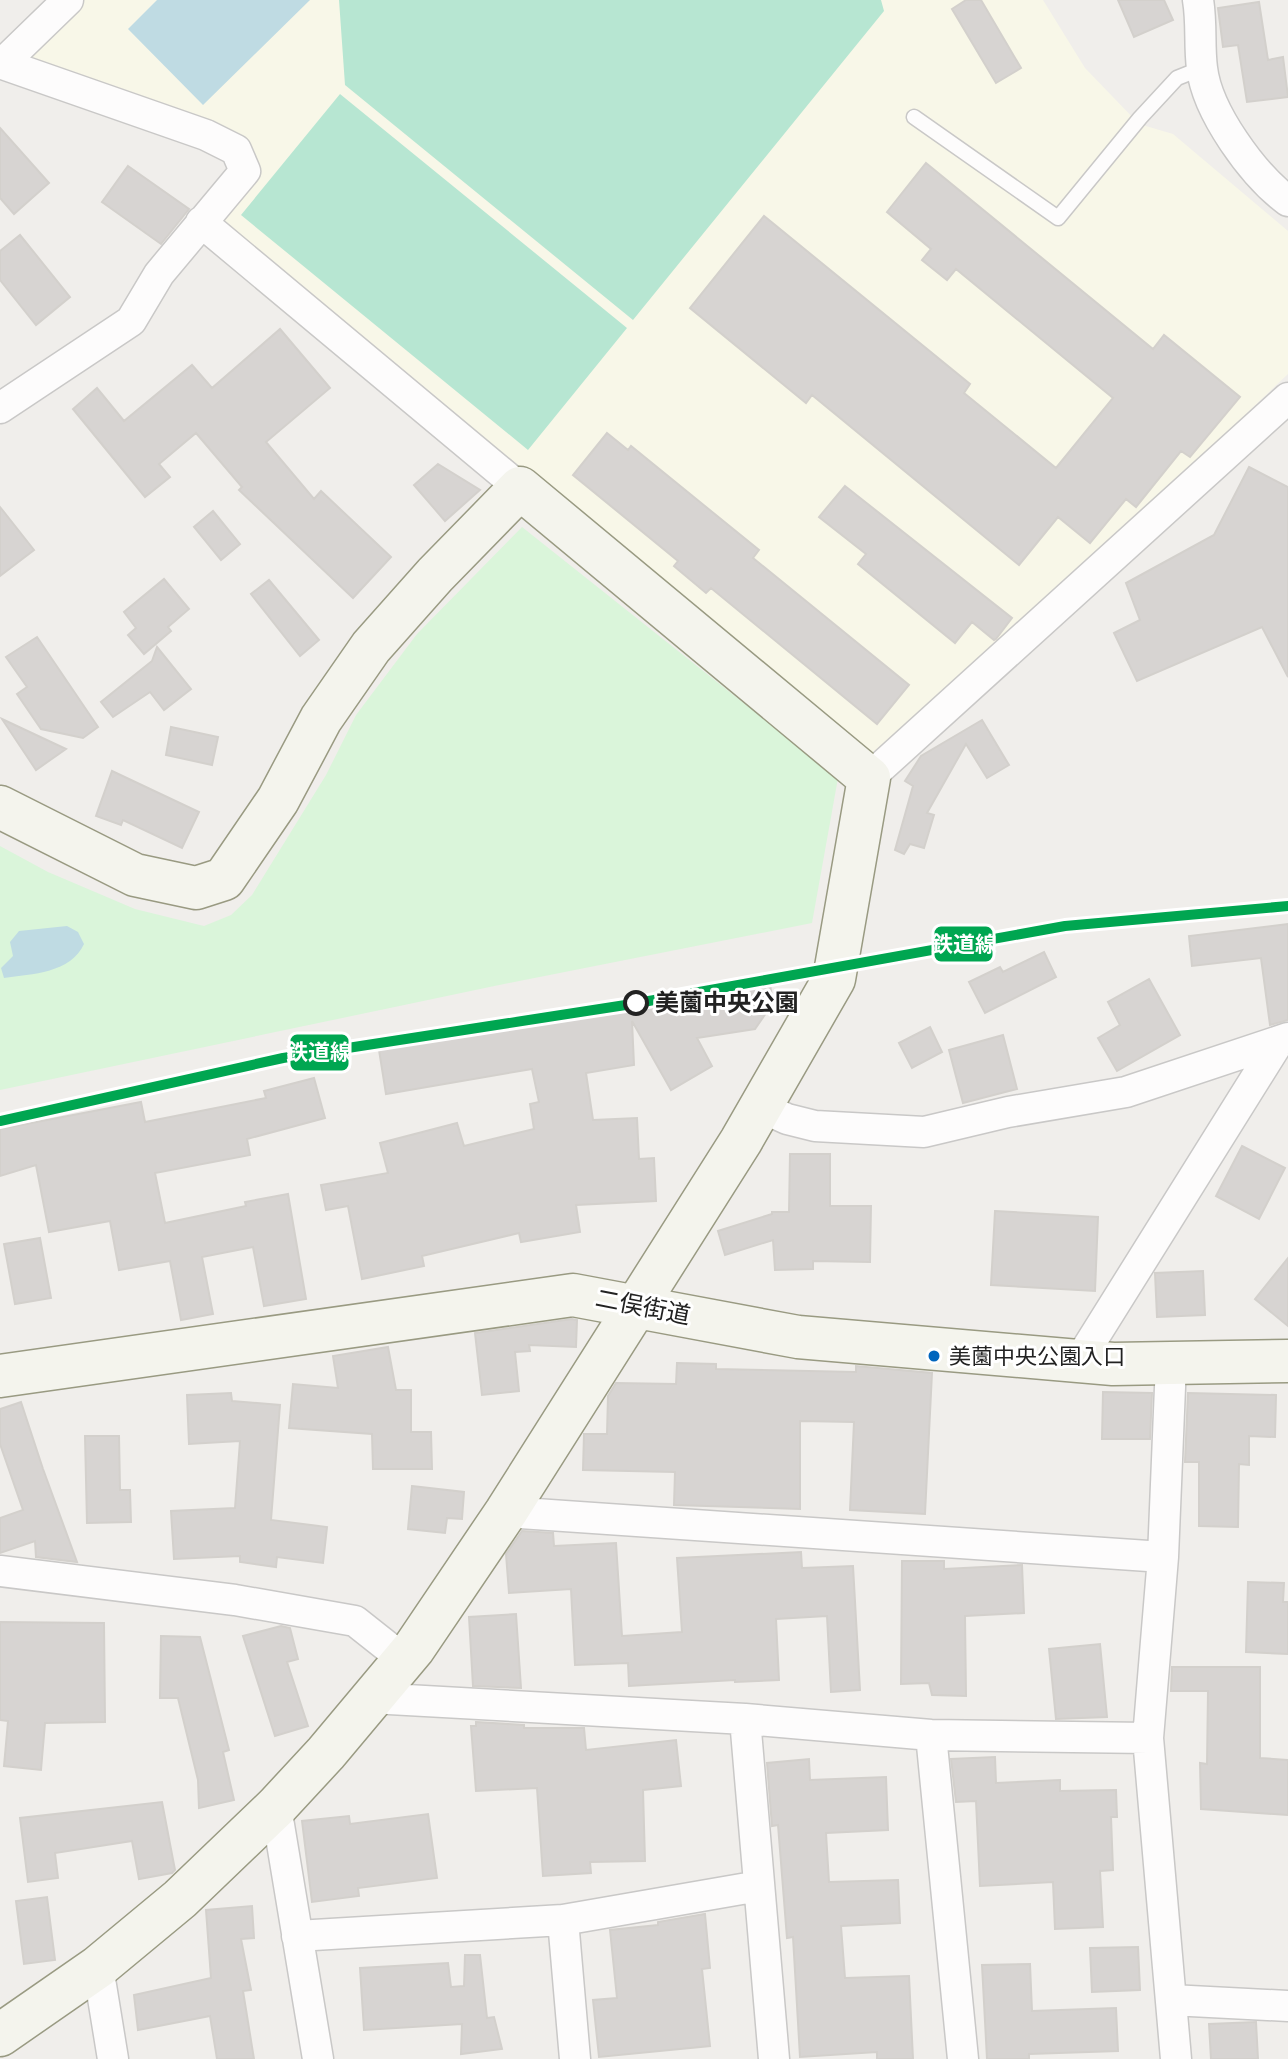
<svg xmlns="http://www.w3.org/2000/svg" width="1288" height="2059" viewBox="0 0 1288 2059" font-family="Signika,'Noto Sans JP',sans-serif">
	<rect width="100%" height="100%" fill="#f0eeeb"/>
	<path fill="#f8f7e8" d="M82,0H1043L1085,68L1139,124L1173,134L1288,231V374L1042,607L873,754L852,748L220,224L221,211L258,174L34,69L27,55Z"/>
	<path fill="#daf5da" d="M522,527L838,778L812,923L504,984L0,1090V846L48,872L135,909L204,926L231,915L252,895L326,775L356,715L417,634Z"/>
	<path fill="#b7e6d2" d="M339,0H881L884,11L633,320L345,85Z
		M340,94L627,328L528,450L241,215Z"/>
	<path fill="#bfdbe3" d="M157,0H310L203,105L128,29Z
		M67,926L78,932L84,944C71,973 32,974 4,978L1,968L13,956L10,942L19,931Z"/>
	<path fill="#d7d4d2" stroke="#d3d0cc" stroke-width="2" d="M966,0H981L1021,68L996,83L952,9Z
		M1118,0H1164L1173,20L1134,37Z
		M1259,2L1268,60L1283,57L1288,97L1247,102L1238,45L1223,47L1218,8Z
		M0,128L49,183L14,214L0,198Z
		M926,163L1153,349L1164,335L1240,397L1190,457L1181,451L1136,507L1126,499L1090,543L1058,517L1019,565L812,395L806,403L690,308L764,216L970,384L964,393L1056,468L1113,398L956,269L947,280L922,260L931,249L887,212Z
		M128,166L189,209L161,244L102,202Z
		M20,235L70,297L36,325L0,280V251Z
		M280,329L330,388L266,442L314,499L321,491L391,557L353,598L239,490L242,487L196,433L159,464L170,477L145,497L73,409L97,388L124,421L192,365L212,388Z
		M607,433L628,450L631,446L759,550L753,558L909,685L877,724L711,588L706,593L674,566L678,561L573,475Z
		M438,464L480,490L445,521L414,485Z
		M1249,467L1288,487V677L1262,627L1137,681L1114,633L1140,620L1126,583L1214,535Z
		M845,486L1012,618L996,639L994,640L972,622L955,643L858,564L866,554L819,517Z
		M0,507L34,550L0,576Z
		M213,511L240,544L221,560L194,527Z
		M164,579L189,609L168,627L171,631L144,654L128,635L136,628L124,612Z
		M269,580L319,640L300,656L251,594Z
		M37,637L98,727L83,738L41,729L17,694L27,687L6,657Z
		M157,647L191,689L164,710L150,692L113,717L101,702L152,661Z
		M2,719L66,749L36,770Z
		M982,720L1009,765L987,778L966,744L927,813L934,815L924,848L910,844L904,854L895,850L913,786L905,781L921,756Z
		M171,727L218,737L212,765L166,755Z
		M112,771L199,812L182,848L123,820L121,825L96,816Z
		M1288,924V1020L1270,1025L1261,958L1192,966L1189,936Z
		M1044,952L1056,977L985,1013L969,982L1000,967L1003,972Z
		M1149,979L1180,1035L1117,1071L1098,1038L1120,1025L1108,1002Z
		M770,985L773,1003L755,1029L697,1038L712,1066L671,1090L632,1021L634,1065L586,1073L593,1120L637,1118L639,1159L654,1158L656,1201L576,1205L580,1232L521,1242L519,1233L422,1256L424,1266L362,1279L348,1206L326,1210L321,1185L388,1173L380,1143L457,1123L464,1146L534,1129L530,1104L539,1102L532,1069L386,1094L379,1050Z
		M930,1027L942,1052L912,1068L899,1043Z
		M1003,1035L1017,1089L963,1103L949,1050Z
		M314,1078L325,1118L247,1139L250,1155L155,1173L165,1223L246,1206L245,1202L288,1194L306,1299L264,1306L253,1247L202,1257L213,1314L181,1320L170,1261L119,1270L110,1221L49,1232L36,1165L0,1176V1129L141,1102L145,1122L266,1098L264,1091Z
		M1242,1146L1285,1168L1259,1219L1216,1196Z
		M790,1154H830V1206H871L870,1262L813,1261V1269L775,1270L773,1240L725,1255L718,1231L772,1214V1212H789Z
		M995,1211L1098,1217L1095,1291L991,1285Z
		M40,1238L51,1298L15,1304L4,1244Z
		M1288,1258V1326L1255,1299Z
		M1203,1271L1205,1315L1157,1317L1155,1273Z
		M572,1319L577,1320L576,1347L529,1345L530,1351L515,1352L519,1391L482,1395L475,1333Z
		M388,1347L396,1390H411V1432H431L432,1469H373L372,1434L289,1428L293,1384L338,1388L333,1356Z
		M677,1363L716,1364V1369L856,1372V1366L932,1373L925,1514L850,1510L854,1422L800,1421V1509L674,1505L675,1472L583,1470L584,1434H607L608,1396L616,1383L676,1384Z
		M1103,1392L1152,1393L1150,1439H1102Z
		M231,1393L232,1401L280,1405L271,1520L327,1527L323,1563L277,1557L276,1567L240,1562V1556L174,1559L171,1511L235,1508L240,1441L189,1444L187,1395Z
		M1188,1393L1276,1395L1275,1437L1249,1436V1465L1239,1464L1238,1527L1199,1526V1462H1185Z
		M21,1402L43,1469L77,1562L36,1557L35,1541L0,1553V1518L23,1510L0,1444V1409Z
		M85,1436H119L120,1490H130L131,1522L87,1523Z
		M412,1486L464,1492L462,1519L447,1518L445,1533L408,1529Z
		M522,1531L553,1533L554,1546L616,1543L622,1636L682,1632L677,1558L801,1552L802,1568L853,1566L860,1690L831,1692L827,1616L776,1619L779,1680L735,1682V1680L629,1686L628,1663L575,1665L571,1589L509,1593L506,1554Z
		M902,1561H944V1569L1022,1565L1024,1613L965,1616L966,1696L932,1695L929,1683L901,1684Z
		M1248,1582L1284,1583L1283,1602H1288V1654L1246,1652Z
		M516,1614L521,1688L473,1686L469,1617Z
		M0,1622L104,1623L105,1722L45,1723L41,1770L4,1766L8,1721L0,1720Z
		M281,1626L290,1628L298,1659L287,1662L308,1726L275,1736L243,1636Z
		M161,1636L200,1637L229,1750L223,1752L234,1800L199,1808L198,1780L178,1698H160Z
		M1100,1644L1107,1717L1056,1719L1049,1649Z
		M1172,1667H1260V1758L1288,1760V1815L1201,1809L1200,1763L1207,1764L1208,1691H1171Z
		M476,1722L524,1725V1728H584L586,1750L676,1740L681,1786L643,1790L645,1861L590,1862L591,1873L543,1876L537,1788L476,1791L471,1726H476Z
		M995,1757L996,1783L1060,1780V1791L1116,1790L1117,1817H1111L1113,1870L1100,1871L1103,1927L1055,1929L1053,1882L980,1886L976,1801L956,1802L951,1759Z
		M809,1759L810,1780L886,1777L888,1830L826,1833L829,1882L898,1880L900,1923L841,1926L845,1978L909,1976L913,2059H877V2052L800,2057L793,1937L787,1938L778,1825L772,1826L767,1763Z
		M162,1802L175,1870L172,1873L139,1879L132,1841L55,1853L58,1878L28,1882L20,1818Z
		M428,1814L437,1878L358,1888L359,1896L312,1902L302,1821L349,1816L350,1824Z
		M47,1897L55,1960L24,1964L16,1901Z
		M252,1906L254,1938L241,1939L251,1990L243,1991L254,2059H217L210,2016L138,2030L134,1995L211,1978L206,1910Z
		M705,1914L710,1968L702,1969L710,2046L599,2057L593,2000L617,1998L610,1930L658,1925V1922Z
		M1138,1947L1140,1990L1092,1992L1090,1948Z
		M465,1955H480L487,2018L494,2017L502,2049L461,2054L462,2024L364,2030L360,1968L448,1963L451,1987L464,1986Z
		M1030,1964L1032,2011L1116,2008L1118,2051L1029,2054V2059H987L982,1965Z
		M1256,2022L1258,2059H1211L1209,2024Z"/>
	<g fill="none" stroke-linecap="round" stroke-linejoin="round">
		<defs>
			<path id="lane" d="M914,117L1058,218L1140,118L1177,78L1202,68"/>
			<path id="street" d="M1198,0C1202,23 1199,46 1202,68C1207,112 1253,175 1288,201
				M0,63L206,135L236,150L245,171L159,274L131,321L0,408
				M2,64L68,0
				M201,222L520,488
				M869,778L1288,398
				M761,1107L787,1119L815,1126L924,1132L1008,1112L1126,1092L1288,1038
				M1079,1361L1279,1041
				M1171,1363L1163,1557L1148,1738L1176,2059
				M506,1512L1163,1557
				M0,1571L235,1600L355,1621L403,1659
				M371,1698L745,1719L931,1735L1148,1738
				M745,1719L774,2059
				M931,1735L963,2059
				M276,1807L318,2059
				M563,1920L575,2059
				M297,1936L563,1920L759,1886
				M98,1967L113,2059
				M1171,2000L1288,2006"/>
			<path id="secondary" d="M0,807L135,875L196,888L224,879L278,800L321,719L371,647L435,575L520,488L869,778L834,979L741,1141L506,1512L414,1648L326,1753L276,1807L180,1899L98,1967L0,2035
				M0,1376L573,1295L798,1337L1113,1364L1288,1361"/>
		</defs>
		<use href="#lane" stroke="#c9c8c7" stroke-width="17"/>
		<use href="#street" stroke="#c9c8c7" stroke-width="33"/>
		<use href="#secondary" stroke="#999a82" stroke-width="45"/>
		<use href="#lane" stroke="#fdfcfc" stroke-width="14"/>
		<use href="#street" stroke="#fdfcfc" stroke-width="30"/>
		<use href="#secondary" stroke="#f4f4ed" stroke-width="42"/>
		<defs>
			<path id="rail-1" d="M0,1121L283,1058L632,1004L1065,926L1288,906"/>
		</defs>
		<use href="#rail-1" stroke="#fff" stroke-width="16"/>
		<use href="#rail-1" stroke="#00a651" stroke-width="10"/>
	</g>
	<circle fill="#fff" stroke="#222" stroke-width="4" cx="636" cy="1003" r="11"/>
	<circle fill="#0065bd" stroke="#fff" stroke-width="3" cx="934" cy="1356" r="7"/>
	<g text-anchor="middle" stroke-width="6" stroke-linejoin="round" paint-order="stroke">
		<g font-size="22" fill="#222" stroke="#fff" text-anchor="start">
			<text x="949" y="1364">美薗中央公園入口</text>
		</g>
		<g font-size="24" font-weight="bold" fill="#222" stroke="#fff" text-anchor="start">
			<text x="655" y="1011">美薗中央公園</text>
		</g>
		<g font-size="24" fill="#222" stroke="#fff">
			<text transform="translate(643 1307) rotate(11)" y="8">二俣街道</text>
		</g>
	</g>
	<g stroke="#fff" stroke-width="3">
		<rect x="933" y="925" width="61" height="38" rx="8" fill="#00a651"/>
		<rect x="289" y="1033" width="61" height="39" rx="8" fill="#00a651"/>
	</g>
	<g font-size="22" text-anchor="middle" font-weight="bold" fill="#fff">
		<text x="964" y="952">鉄道線</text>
		<text x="319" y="1060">鉄道線</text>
	</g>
</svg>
